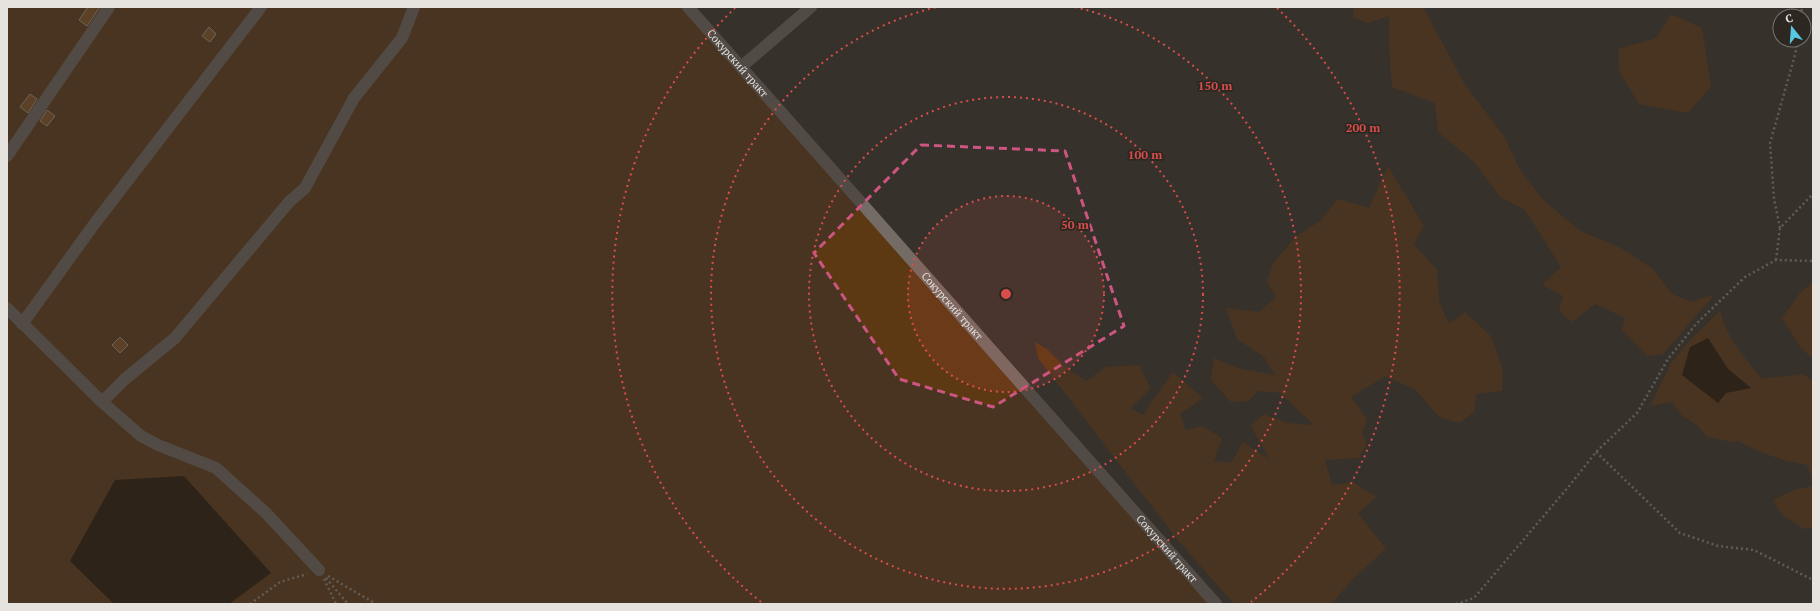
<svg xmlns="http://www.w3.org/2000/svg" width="1820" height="611" viewBox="0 0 1820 611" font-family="'PT Serif',serif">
	<rect width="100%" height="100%" fill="#37312b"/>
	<path fill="#5d3913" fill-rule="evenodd" d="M7,7H688L1216,604H7Z
		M1354,7H1423L1464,83L1504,136L1520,170L1543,200L1582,232L1619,247L1653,269L1672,294L1691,302L1715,294L1663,354L1647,356L1622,330L1625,318L1595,304L1572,322L1559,311L1563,296L1542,285L1561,267L1525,210L1500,197L1475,163L1438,132L1435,103L1392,87L1389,45V16L1368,23L1353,18Z
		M1671,14L1702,28L1711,87L1688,113L1639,104L1619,71V48L1644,42L1657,37Z
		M1388,166L1424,226L1414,244L1437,270L1439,301L1449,324L1465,312L1491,336L1503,371L1502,391L1476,394L1474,412L1460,423L1439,417L1416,390L1385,376L1351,397L1367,420L1362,434L1367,443L1359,458L1325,460L1332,485L1353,482L1377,497L1358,513L1386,549L1354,578L1331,604H1234L1177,539L1038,358L1035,342L1047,349L1064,366L1086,381L1106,367L1139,365L1151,388L1131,408L1143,415L1173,372L1203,398L1180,414L1186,430L1202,426L1222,438L1214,461L1231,463L1243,442L1269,459L1251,426L1264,414L1287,423L1314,425L1280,393L1259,391L1248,401L1231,402L1211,380L1214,358L1241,369L1275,375L1264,357L1237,339L1226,308L1259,312L1276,297L1267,282L1272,265L1294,238L1321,220L1338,199L1369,208Z
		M1813,282V359L1801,348L1782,318L1800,293Z
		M1720,311C1726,337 1745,358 1762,379L1803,374L1813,381V482L1807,465C1781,461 1761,453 1738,441L1732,442L1707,437L1697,425L1683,416L1671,402L1650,406L1671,363L1691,339ZM1708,338L1728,369L1751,388L1726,393L1718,402Z
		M1813,486V528L1804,529L1781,514L1773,500L1794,490Z"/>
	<path fill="#231203" d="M1708,338L1728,369L1751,388L1726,393L1718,403L1682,375L1690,347Z
		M184,476L271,573L229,604H114L70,561L115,480Z"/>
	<path fill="#8a561f" stroke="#aba29b" d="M88,7H100L87,26L79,20Z
		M209,27L216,34L210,42L202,36Z
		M30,94L37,99L28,113L20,107Z
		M47,110L55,116L47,126L40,121Z
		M120,337L128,345L120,353L112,345Z"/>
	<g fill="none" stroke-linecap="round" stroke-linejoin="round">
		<path stroke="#95908b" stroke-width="2.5" stroke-dasharray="2 3" stroke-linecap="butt" d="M1801,16L1802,7
			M1780,228L1774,199L1770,143L1795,55L1798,40
			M1776,260L1780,228L1813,194
			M1596,452L1680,533L1718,546L1754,550L1813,580
			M328,576L376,604
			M326,578L348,604
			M324,579L336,604
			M250,604L280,582L307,574
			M1456,604L1474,598L1570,485L1596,452L1637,413L1668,359L1696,324L1745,277L1776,260L1813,261"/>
		<g stroke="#736b64" stroke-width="12">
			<path id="s1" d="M688,7L1216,604"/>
			<path d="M741,67L811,7"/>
			<path d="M7,156L109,7"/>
			<path d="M7,308L102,402L141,436L158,445L216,468L266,513L319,570"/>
			<path d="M22,324L95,223L261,7"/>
			<path d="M102,402L125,379L175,338L289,202L305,188L354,98L402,38L414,7"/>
		</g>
	</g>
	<path d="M0 0H1820V611H0ZM921,145L1065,151L1124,326L993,407L899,379L814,253Z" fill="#37312b" fill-opacity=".55" fill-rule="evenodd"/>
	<path fill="none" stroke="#cd5582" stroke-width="3" stroke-dasharray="8 5" stroke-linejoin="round" d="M921,145L1065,151L1124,326L993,407L899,379L814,253Z"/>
	<circle cx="1006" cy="294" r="98" fill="#d94d4c" fill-opacity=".12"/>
	<g fill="none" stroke="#d94d4c" stroke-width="2" stroke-dasharray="2 4">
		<circle cx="1006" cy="294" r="98"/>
		<circle cx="1006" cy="294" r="197"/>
		<path d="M1075 7A295 295 0 1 1 937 7"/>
		<path d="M761 602A394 394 0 0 1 735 8M1277 8A394 394 0 0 1 1251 602"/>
	</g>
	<g text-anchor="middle" stroke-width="3.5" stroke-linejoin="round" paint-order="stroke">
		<g font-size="11" fill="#e6e2de" stroke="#2d2721">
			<text dy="4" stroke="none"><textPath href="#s1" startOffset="75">Сокурский тракт</textPath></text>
			<text dy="4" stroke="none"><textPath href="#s1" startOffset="399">Сокурский тракт</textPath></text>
			<text dy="4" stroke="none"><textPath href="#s1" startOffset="723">Сокурский тракт</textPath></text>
		</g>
	</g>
	<circle cx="1006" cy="294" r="6" fill="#d94d4c" stroke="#2d2721" stroke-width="2"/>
	<g font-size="12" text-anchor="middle" font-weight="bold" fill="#d94d4c" stroke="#2d2721" stroke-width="3.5" stroke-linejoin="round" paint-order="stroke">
		<text x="1215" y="90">150 m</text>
		<text x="1363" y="132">200 m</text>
		<text x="1145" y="159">100 m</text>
		<text x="1075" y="229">50 m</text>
	</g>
	<rect width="1820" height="611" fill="none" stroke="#e6e2de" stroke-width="16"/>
	<g transform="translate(1792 28) rotate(343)"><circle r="19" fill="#2d2721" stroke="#77726d"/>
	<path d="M0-3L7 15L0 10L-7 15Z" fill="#56c9e1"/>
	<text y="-6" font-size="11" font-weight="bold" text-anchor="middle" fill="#e6e2de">С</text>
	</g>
</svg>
